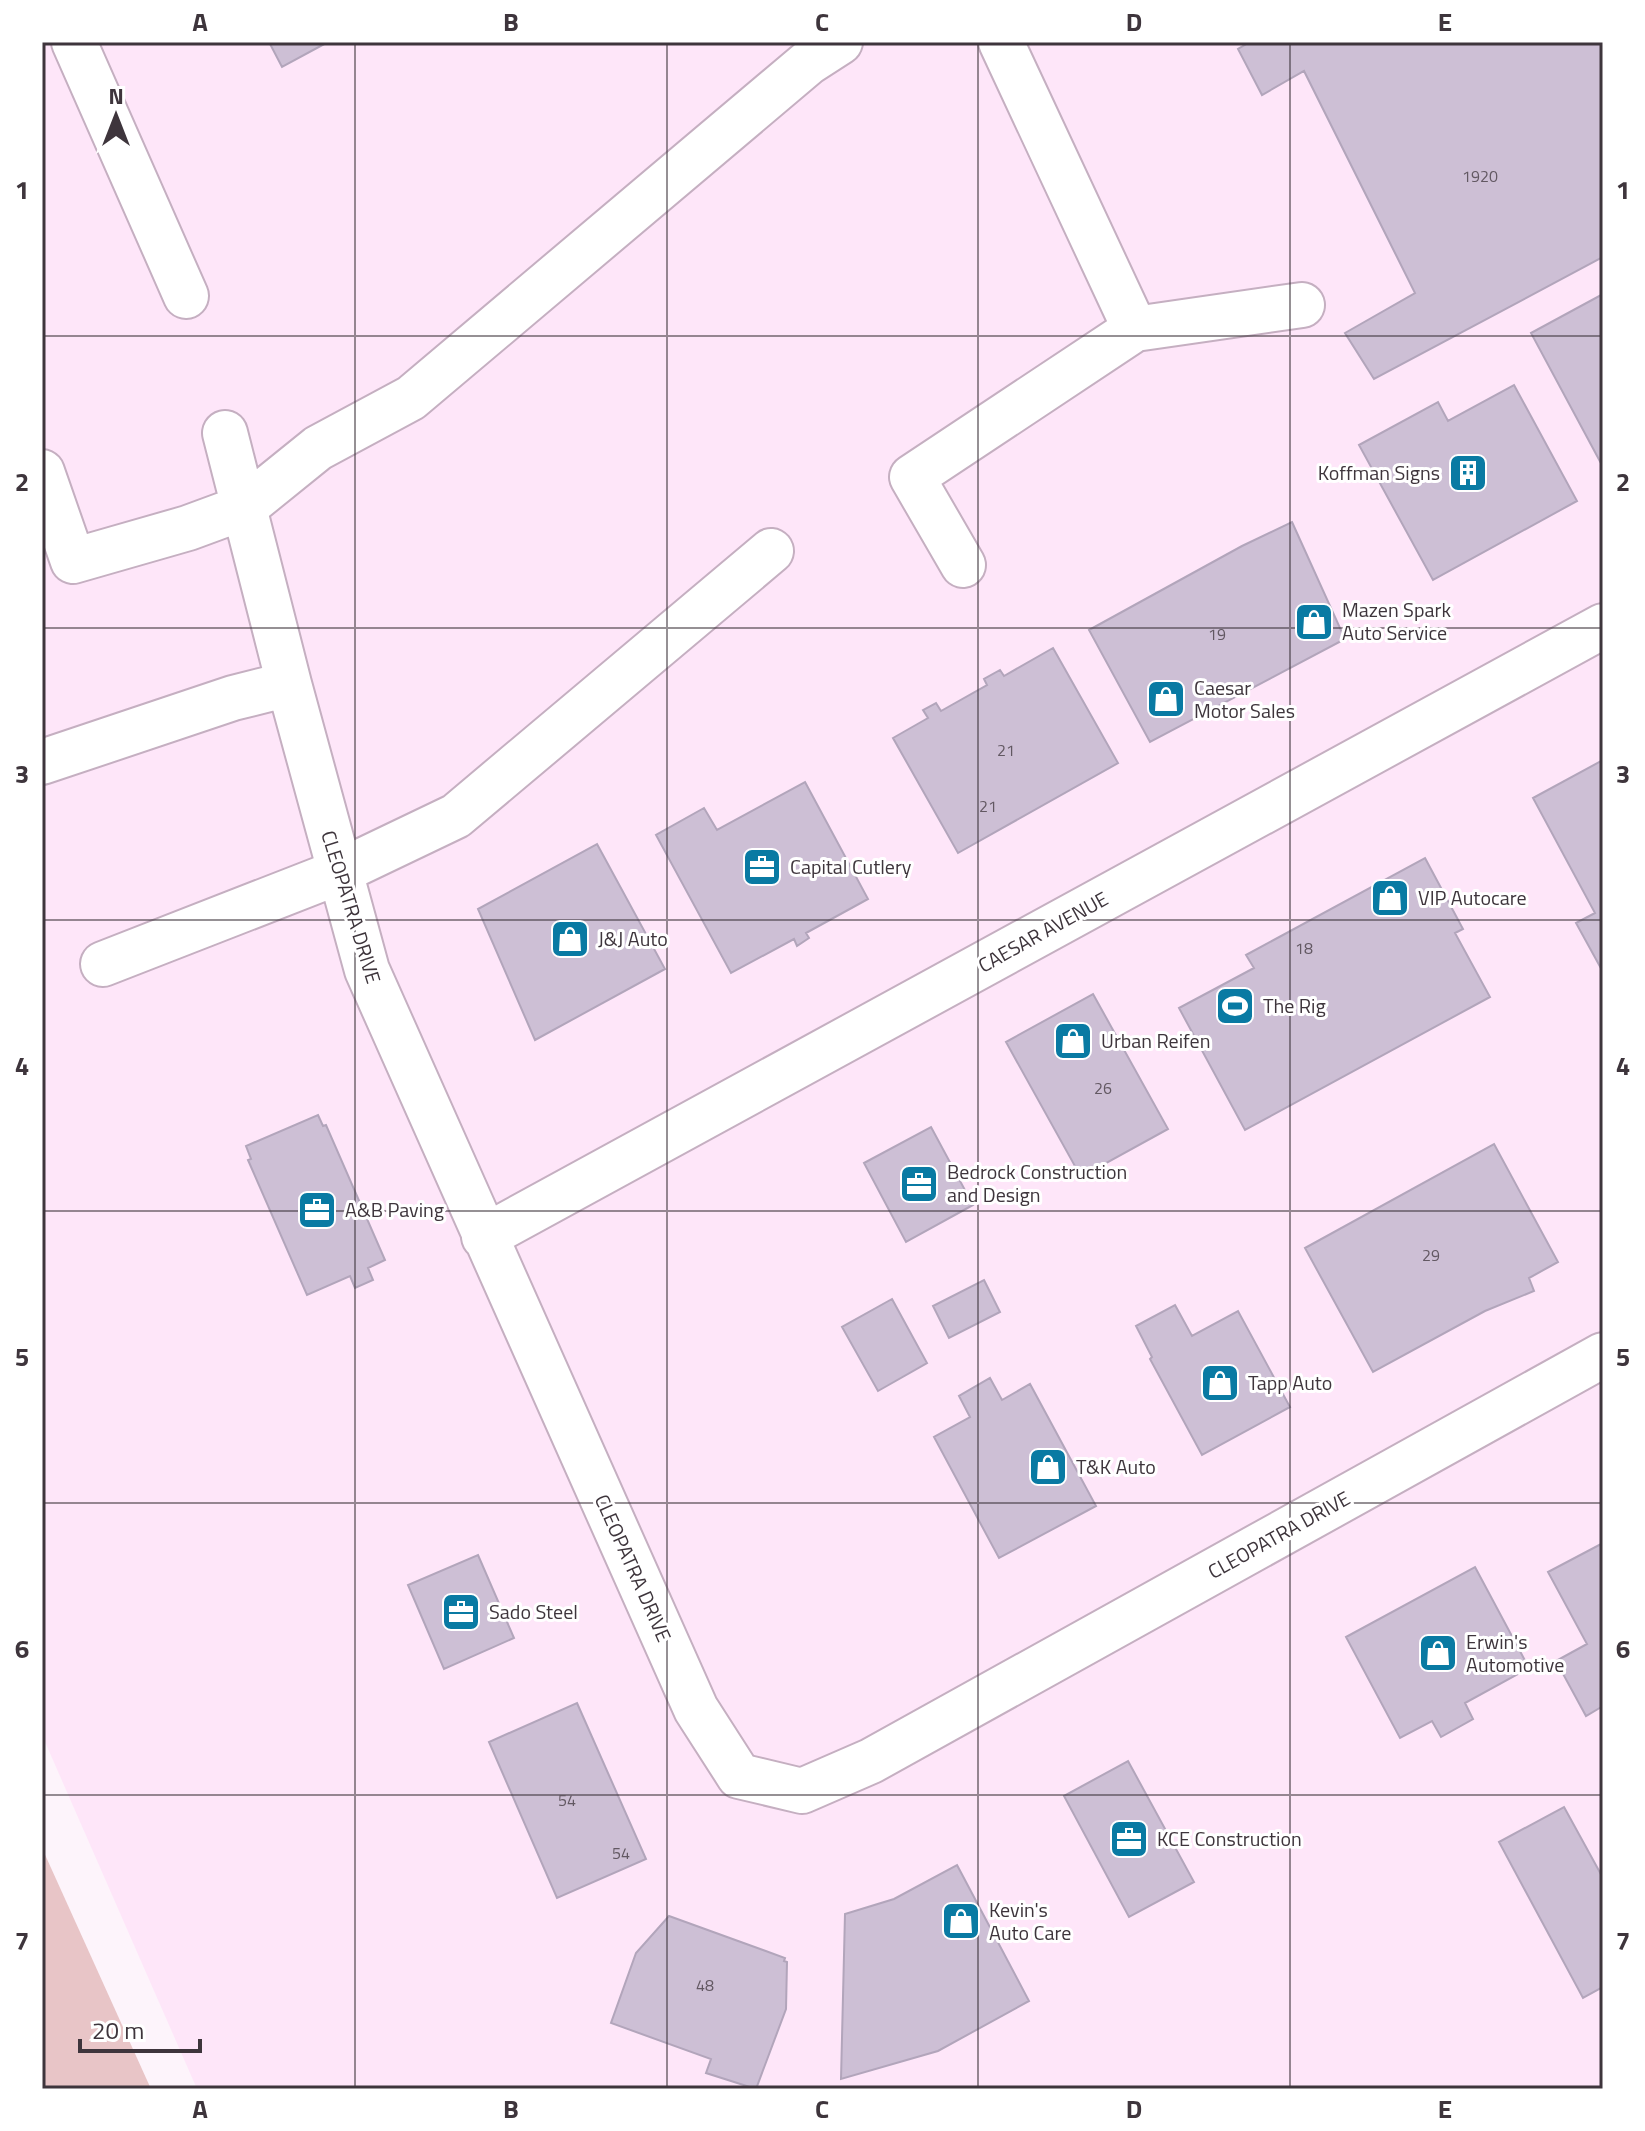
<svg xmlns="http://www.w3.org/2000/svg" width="1645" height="2131" viewBox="0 0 1645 2131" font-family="'Titillium Web',sans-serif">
	<rect width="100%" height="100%" fill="#fdf4fb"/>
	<path fill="#fee6f9" d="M42,42H1603V2089H197L42,1735Z"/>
	<path fill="#e8c5c7" d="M42,1848L151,2089H42Z"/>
	<path fill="#cdbfd5" stroke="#b2a5bb" stroke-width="2" d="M269,42H328L282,67Z
		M1250,42H1603V257L1374,379L1345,333L1415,293L1304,71L1262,95L1238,49Z
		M1603,294V467L1531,333Z
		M1514,385L1577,501L1433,580L1359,445L1438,402L1448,421Z
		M1292,522L1345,639L1150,742L1089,630L1242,546Z
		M1053,648L1118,763L958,853L893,738L928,718L923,710L936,703L941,711L987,685L984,679L1000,670L1004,676Z
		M1603,760V972L1576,923L1595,913L1533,798Z
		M805,782L868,899L806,933L809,938L797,946L794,939L731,973L656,835L704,808L717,830Z
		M597,844L665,969L535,1040L478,909Z
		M1425,858L1463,929L1455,933L1490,997L1245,1130L1179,1008L1254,968L1246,955Z
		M1093,994L1168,1129L1081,1177L1006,1042Z
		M318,1115L323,1126L326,1125L385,1260L368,1268L373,1280L355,1288L350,1276L307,1295L248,1160L251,1159L246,1146Z
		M931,1127L973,1205L906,1242L864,1163Z
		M1494,1144L1558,1262L1529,1278L1534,1291L1485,1311L1373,1372L1305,1248Z
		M984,1280L1000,1312L949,1338L933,1306Z
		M892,1299L927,1363L878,1391L842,1327Z
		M1175,1305L1192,1336L1238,1311L1290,1407L1202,1455L1150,1359L1152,1357L1136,1326Z
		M990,1378L1002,1400L1030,1384L1096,1506L999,1558L934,1437L970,1417L959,1396Z
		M1603,1543V1706L1586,1716L1556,1661L1587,1644L1548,1572Z
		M478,1555L514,1638L444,1669L408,1585Z
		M1475,1567L1529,1668L1465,1703L1473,1719L1441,1737L1432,1721L1400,1738L1346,1637Z
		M577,1703L646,1859L557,1898L489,1742Z
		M1128,1761L1194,1882L1129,1917L1064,1796Z
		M1564,1807L1603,1878V1987L1583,1998L1499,1842Z
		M957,1865L1029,2001L938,2051L841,2079L845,1914L894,1899Z
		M669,1916L785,1958L784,1961L787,1962L786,2009L756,2089L706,2073L711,2059L611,2023L636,1953Z"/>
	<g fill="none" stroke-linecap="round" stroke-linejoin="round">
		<defs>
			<path id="minor" d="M74,42L186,296
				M1001,42L1135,329L1302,305
				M225,433L289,684L367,970L696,1709L739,1776L802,1791L871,1761L1603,1355
				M42,472L73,561L188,528L245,507L318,448L411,398L809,62L840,42
				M963,565L912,477L1135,329
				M42,762L233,698L289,684
				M103,964L339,872L456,816L771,551
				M484,1237L1603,626"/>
		</defs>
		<use href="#minor" stroke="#c5afc1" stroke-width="48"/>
		<use href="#minor" stroke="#fff" stroke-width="44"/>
	</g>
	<path fill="none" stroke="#3e353c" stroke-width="2" stroke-opacity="0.55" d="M355,42V2089M667,42V2089M978,42V2089M1290,42V2089M42,336H1603M42,628H1603M42,920H1603M42,1211H1603M42,1503H1603M42,1795H1603"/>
	<defs>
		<symbol id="building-square" viewBox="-11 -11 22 22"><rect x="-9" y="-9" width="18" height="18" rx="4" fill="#097aa3" stroke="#fff"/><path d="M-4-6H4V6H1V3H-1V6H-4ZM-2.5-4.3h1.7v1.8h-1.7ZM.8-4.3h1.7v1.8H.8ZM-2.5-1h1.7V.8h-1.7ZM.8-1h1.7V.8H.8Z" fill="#fff"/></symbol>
		<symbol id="shop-square" viewBox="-11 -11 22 22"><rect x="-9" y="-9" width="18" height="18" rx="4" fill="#097aa3" stroke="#fff"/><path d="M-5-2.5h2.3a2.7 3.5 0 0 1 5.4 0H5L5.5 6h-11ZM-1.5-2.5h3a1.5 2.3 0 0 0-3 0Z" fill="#fff"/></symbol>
		<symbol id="office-square" viewBox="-11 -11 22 22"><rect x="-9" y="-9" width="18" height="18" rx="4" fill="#097aa3" stroke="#fff"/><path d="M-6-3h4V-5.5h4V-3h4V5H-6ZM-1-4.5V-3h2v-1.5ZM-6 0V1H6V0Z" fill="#fff"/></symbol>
		<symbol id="stadium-square" viewBox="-11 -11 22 22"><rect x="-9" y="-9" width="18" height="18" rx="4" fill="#097aa3" stroke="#fff"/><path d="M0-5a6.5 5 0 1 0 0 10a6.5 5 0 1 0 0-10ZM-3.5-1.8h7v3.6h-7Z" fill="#fff"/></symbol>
	</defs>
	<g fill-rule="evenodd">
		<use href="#building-square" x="1446" y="451" width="44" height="44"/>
		<use href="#shop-square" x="1292" y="600" width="44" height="44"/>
		<use href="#shop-square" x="1144" y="677" width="44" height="44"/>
		<use href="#office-square" x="740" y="845" width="44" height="44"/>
		<use href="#shop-square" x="1368" y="876" width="44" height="44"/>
		<use href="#shop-square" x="548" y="917" width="44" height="44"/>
		<use href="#stadium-square" x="1213" y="984" width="44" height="44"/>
		<use href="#shop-square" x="1051" y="1019" width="44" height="44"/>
		<use href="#office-square" x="897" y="1162" width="44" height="44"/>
		<use href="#office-square" x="295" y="1188" width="44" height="44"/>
		<use href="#shop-square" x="1198" y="1361" width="44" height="44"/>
		<use href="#shop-square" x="1026" y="1445" width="44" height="44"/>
		<use href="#office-square" x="439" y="1590" width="44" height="44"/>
		<use href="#shop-square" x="1416" y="1631" width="44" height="44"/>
		<use href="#office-square" x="1107" y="1817" width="44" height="44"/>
		<use href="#shop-square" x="939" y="1899" width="44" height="44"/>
	</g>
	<g text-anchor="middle" stroke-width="6" stroke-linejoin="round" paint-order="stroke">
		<g font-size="16" fill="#625862">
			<text x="1480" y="182">1920</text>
			<text x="1217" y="640">19</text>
			<text x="1006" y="756">21</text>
			<text x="988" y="812">21</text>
			<text x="1304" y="954">18</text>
			<text x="1103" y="1094">26</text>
			<text x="1431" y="1261">29</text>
			<text x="567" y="1806">54</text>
			<text x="621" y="1859">54</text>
			<text x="705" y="1991">48</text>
		</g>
		<g font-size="20" fill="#3e353c" stroke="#fff" text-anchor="start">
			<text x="1440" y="480" text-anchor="end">Koffman Signs</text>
			<text x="1342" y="617">Mazen Spark<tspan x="1342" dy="23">Auto Service</tspan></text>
			<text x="1194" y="695">Caesar<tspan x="1194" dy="23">Motor Sales</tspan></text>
			<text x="790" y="874">Capital Cutlery</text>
			<text x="1418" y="905">VIP Autocare</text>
			<text x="598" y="946">J&amp;J Auto</text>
			<text x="1263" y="1013">The Rig</text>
			<text x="1101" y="1048">Urban Reifen</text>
			<text x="947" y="1179">Bedrock Construction<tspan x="947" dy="23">and Design</tspan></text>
			<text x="345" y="1217">A&amp;B Paving</text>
			<text x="1248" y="1390">Tapp Auto</text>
			<text x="1076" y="1474">T&amp;K Auto</text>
			<text x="489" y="1619">Sado Steel</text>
			<text x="1466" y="1649">Erwin's<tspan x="1466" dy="23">Automotive</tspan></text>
			<text x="1157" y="1846">KCE Construction</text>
			<text x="989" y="1917">Kevin's<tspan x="989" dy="23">Auto Care</tspan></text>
		</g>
		<g font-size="20" fill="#3e353c" stroke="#fff">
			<text transform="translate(351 907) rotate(73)" y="7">CLEOPATRA DRIVE</text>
			<text transform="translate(1043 932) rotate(-29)" y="7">CAESAR AVENUE</text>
			<text transform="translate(1279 1535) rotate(-29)" y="7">CLEOPATRA DRIVE</text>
			<text transform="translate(633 1568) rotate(66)" y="7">CLEOPATRA DRIVE</text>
		</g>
	</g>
	<rect width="1645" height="2131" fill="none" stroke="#ffffff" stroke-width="88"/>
	<g transform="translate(116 116)" stroke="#ffffff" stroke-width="6" paint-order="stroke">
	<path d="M0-6L14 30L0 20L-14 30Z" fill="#3e353c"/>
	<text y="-12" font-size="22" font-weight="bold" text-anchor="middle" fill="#3e353c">N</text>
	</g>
	<path d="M80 2039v12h120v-12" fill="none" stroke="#3e353c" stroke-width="4"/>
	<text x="92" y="2039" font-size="24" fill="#3e353c" stroke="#ffffff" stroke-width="6" paint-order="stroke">20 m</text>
	<rect x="44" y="44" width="1557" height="2043" fill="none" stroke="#3e353c" stroke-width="3"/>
	<g font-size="26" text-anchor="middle" font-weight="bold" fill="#3e353c">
		<text x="200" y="31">A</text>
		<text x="511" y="31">B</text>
		<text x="822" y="31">C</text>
		<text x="1134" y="31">D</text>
		<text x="1445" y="31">E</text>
		<text x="22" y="199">1</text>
		<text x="1623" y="199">1</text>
		<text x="22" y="491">2</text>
		<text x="1623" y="491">2</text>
		<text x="22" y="783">3</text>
		<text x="1623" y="783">3</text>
		<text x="22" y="1075">4</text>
		<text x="1623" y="1075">4</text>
		<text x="22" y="1366">5</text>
		<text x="1623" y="1366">5</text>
		<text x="22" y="1658">6</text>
		<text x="1623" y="1658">6</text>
		<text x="22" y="1950">7</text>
		<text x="1623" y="1950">7</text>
		<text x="200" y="2118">A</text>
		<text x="511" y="2118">B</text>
		<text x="822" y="2118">C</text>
		<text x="1134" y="2118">D</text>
		<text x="1445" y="2118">E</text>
	</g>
</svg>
